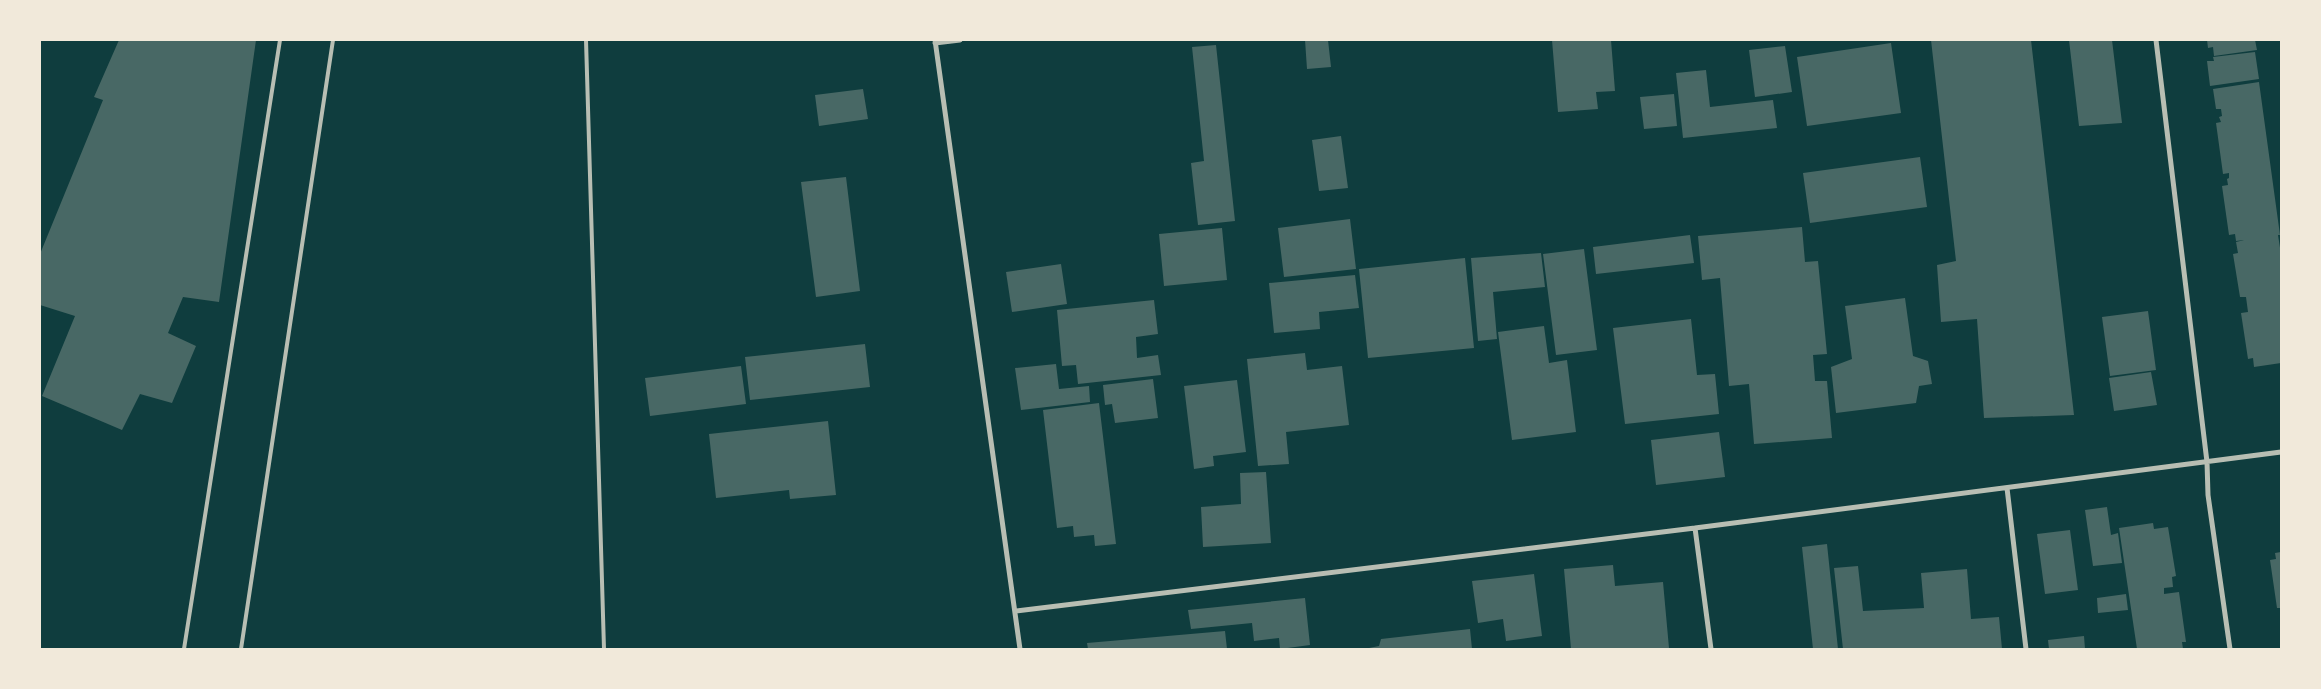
<svg xmlns="http://www.w3.org/2000/svg" width="2321" height="689" viewBox="0 0 2321 689" font-family="'Noto Sans',sans-serif">
	<rect width="100%" height="100%" fill="#0f3d3e"/>
	<path fill="#486865" d="M119,40H256L219,302L183,297L168,333L196,346L172,403L140,394L122,430L42,396L75,316L40,305V254L103,100L94,97Z
		M1305,40H1328L1331,67L1307,69Z
		M1552,40H1611L1615,91L1596,92L1598,109L1558,112Z
		M1931,40H2031L2074,415L1984,418L1977,319L1941,322L1937,265L1956,261Z
		M2069,40H2112L2122,123L2079,126Z
		M2207,40H2255L2257,50L2214,56L2213,47L2208,48Z
		M1891,43L1901,113L1807,126L1797,57Z
		M1216,45L1235,221L1198,225L1191,163L1204,161L1192,47Z
		M1785,46L1792,92L1755,97L1749,50Z
		M2255,52L2259,79L2210,86L2207,61H2214L2213,57Z
		M1706,70L1710,107L1773,100L1777,128L1683,138L1676,73Z
		M2259,82L2280,235H2278L2281,254V363L2254,367L2253,358L2248,359L2241,313L2248,312L2246,297H2240L2233,254L2238,253L2236,242L2244,240L2236,241L2235,234L2229,235L2222,186L2228,185L2227,179L2229,178V173L2223,174L2216,123L2221,122L2219,117L2222,116L2221,109H2216L2213,89Z
		M863,89L868,119L819,126L815,95Z
		M1674,94L1677,126L1644,129L1640,97Z
		M1341,136L1348,188L1319,191L1312,140Z
		M1920,157L1927,207L1810,223L1803,173Z
		M846,177L860,291L816,297L801,182Z
		M1350,219L1356,269L1284,277L1278,228Z
		M1802,227L1805,262L1818,261L1827,354L1813,355L1815,381H1827L1832,438L1754,444L1749,384L1729,386L1720,278L1702,280L1698,236Z
		M1222,228L1227,280L1164,286L1159,234Z
		M1690,235L1694,263L1596,274L1593,247Z
		M1584,249L1597,350L1556,355L1543,254Z
		M1541,253L1545,287L1493,292L1497,339L1478,341L1471,258Z
		M1465,258L1474,348L1368,358L1359,269Z
		M1061,264L1067,304L1012,312L1006,272Z
		M1355,275L1359,308L1319,312L1320,329L1274,333L1269,283Z
		M1905,298L1913,356L1928,361L1932,384L1919,386L1916,403L1836,413L1831,367L1852,359L1845,306Z
		M1154,300L1158,334L1136,337L1137,358L1158,355L1161,375L1078,384L1076,365L1062,366L1057,310Z
		M2148,311L2156,370L2110,376L2102,317Z
		M1691,319L1697,375L1715,374L1719,414L1625,424L1613,328Z
		M1544,326L1549,363L1567,360L1576,432L1512,440L1498,332Z
		M865,344L870,387L750,400L745,357Z
		M1305,353L1307,370L1342,366L1349,425L1286,432L1289,464L1258,466L1247,359Z
		M1056,364L1059,389L1089,386L1090,402L1021,410L1015,368Z
		M741,366L746,404L650,416L645,378Z
		M2151,372L2157,405L2114,411L2109,378Z
		M1153,379L1158,418L1115,423L1112,404L1105,405L1103,385Z
		M1237,380L1246,452L1213,456L1214,466L1194,469L1184,386Z
		M1099,403L1116,544L1095,546L1094,535L1074,537L1073,526L1057,528L1043,410Z
		M828,421L836,495L790,499L789,490L716,498L709,434Z
		M1719,432L1725,477L1656,485L1651,440Z
		M1266,472L1271,543L1203,547L1201,507L1241,504L1240,473Z
		M2107,507L2111,535L2118,533L2122,563L2093,566L2085,510Z
		M2153,523L2154,529L2168,527L2176,576L2172,577L2173,587L2164,588V594L2179,592L2186,642H2182L2183,649H2137L2119,528Z
		M2070,530L2078,590L2045,594L2037,534Z
		M1827,544L1838,649H1813L1802,547Z
		M2281,552V608H2277L2270,560L2276,559L2275,553Z
		M1613,565L1615,586L1663,582L1669,648L1571,649L1564,569Z
		M1858,566L1863,611L1924,608L1921,573L1967,569L1971,619L1999,617L2002,649H1843L1834,568Z
		M1534,574L1542,636L1506,641L1503,619L1478,623L1472,581Z
		M2126,594L2128,610L2098,613L2097,598Z
		M1305,598L1310,645L1280,649L1279,638L1254,641L1252,623L1191,629L1188,610Z
		M1470,629L1472,649H1364L1379,646L1381,639Z
		M1225,631L1227,649H1088L1087,643Z
		M2084,636L2085,649H2049L2048,640Z"/>
	<g fill="none" stroke-linecap="round" stroke-linejoin="round">
		<path stroke="#b8beb3" stroke-width="4" d="M586,40L604,649
			M184,649L280,40
			M241,649L333,40"/>
		<path stroke="#b8beb3" stroke-width="5" d="M935,40L1020,649
			M2156,40L2207,462L2208,495L2230,649
			M935,43L960,40
			M2007,488L2026,649
			M1695,528L1711,649
			M1016,611L1695,528L2281,452"/>
	</g>
	<rect width="2321" height="689" fill="none" stroke="#f1e9da" stroke-width="82"/>
</svg>
